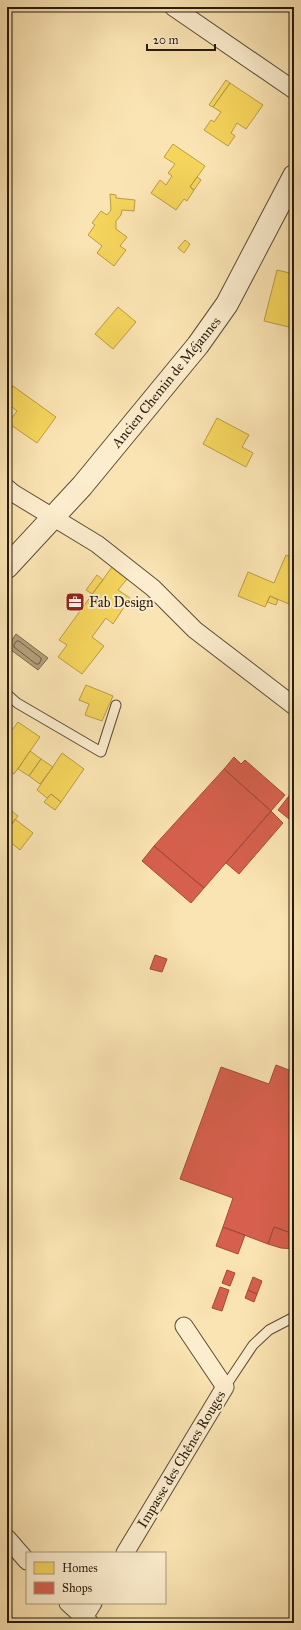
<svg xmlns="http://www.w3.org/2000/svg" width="301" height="1630" viewBox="0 0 301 1630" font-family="'IM FELL Great Primer',serif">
	<rect width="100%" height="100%" fill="#fbe4b3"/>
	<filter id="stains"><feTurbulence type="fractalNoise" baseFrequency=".005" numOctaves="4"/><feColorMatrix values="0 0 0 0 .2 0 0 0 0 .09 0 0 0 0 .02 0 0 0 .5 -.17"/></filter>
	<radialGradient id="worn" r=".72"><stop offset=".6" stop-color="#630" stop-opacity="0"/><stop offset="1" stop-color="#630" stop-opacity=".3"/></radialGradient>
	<path fill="#b39f7a" stroke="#7b6a4e" d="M16,634L48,658L38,670L7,647Z"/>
	<path fill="#f6d55c" stroke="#b89d44" d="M226,80L230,83L213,107L209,105Z
		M230,83L263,105L246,129L237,123L231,133L235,136L228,146L204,130L211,120L214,122L221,112L213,107Z
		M173,144L205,166L190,187L194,190L187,201L184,199L176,210L151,193L160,180L166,185L172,176L168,173L175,164L164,157Z
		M197,177L201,180L194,190L190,187Z
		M110,194L116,195V198L135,200L134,211L122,210L121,215L116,221V229L127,237L120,246L126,250L114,266L97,253L102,246L88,235L95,225L92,223L101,211L107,215L111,210Z
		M7,230H10L11,244H7Z
		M185,240L190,244L184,253L178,248Z
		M277,270L294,274V313H292L289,327L264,321Z
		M118,307L136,322L113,349L95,334Z
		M13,386L56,417L37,443L8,423L17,411L7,403V394Z
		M217,418L249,435L242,447L253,453L246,467L203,444Z
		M286,555L294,559V593L289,604L270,596L265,607L238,596L248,572L274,583Z
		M112,567L127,579L118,590L130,598L113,624L106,618L92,637L104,646L82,674L58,657L67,645L59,640Z
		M97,575L103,580L92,594L86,590Z
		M270,596L278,600L276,605L267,602Z
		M86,685L113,696L102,721L85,715L89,704L79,700Z
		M18,722L40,737L14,774L7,769V737Z
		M30,751L41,759L29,776L18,769Z
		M62,753L84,769L61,802L51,794L47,798L37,790Z
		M41,759L53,767L40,784L29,776Z
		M51,794L61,802L55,810L44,802Z
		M7,807L18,816L12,824L7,820Z
		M15,819L33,833L20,850L10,842L7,846V820L12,824Z"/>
	<path fill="#d6604d" stroke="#a14b3a" d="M234,757L241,764L245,760L285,795L271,811L224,769Z
		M224,769L271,811L204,888L154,846Z
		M292,792L294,794V823L278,810Z
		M271,811L283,823L239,874L226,863Z
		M154,846L204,888L191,903L142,861Z
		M155,955L167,959L162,972L150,969Z
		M276,1065L294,1072V1234L274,1227L268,1244L223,1227L233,1198L180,1179L221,1067L269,1084Z
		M223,1227L245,1235L238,1254L216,1246Z
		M274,1227L294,1234V1249L281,1248L268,1244Z
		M227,1270L235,1273L230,1286L222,1283Z
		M253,1277L262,1281L257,1294L248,1290Z
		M220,1287L229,1290L222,1311L212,1308Z
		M248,1290L257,1294L254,1302L245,1298Z"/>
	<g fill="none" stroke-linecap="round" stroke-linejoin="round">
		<path stroke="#6c5c43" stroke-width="1" d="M17,641H19L41,658V660L39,664H36L14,647V645Z"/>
		<defs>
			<path id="service" d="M7,694L17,703L101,752L116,705
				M225,1387L253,1345L269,1330L294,1317"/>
			<path id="minor" d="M173,7L294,90
				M7,488L13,493L97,544L153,588L195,630L294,706
				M7,1538L27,1561
				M125,1553L225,1387L184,1326
				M68,1603L90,1623
				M83,1619L93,1603"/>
			<path id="tertiary" d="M7,567L82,486L198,345L227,304L294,176"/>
		</defs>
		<use href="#service" stroke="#5b4c36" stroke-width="11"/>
		<use href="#minor" stroke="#5b4c36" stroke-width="19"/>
		<use href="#tertiary" stroke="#5b4c36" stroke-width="24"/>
		<use href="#service" stroke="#fcedce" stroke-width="9"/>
		<use href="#minor" stroke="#fcedce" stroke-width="17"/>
		<use href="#tertiary" stroke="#fcedce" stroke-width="22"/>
	</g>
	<defs>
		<symbol id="office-square" viewBox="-11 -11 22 22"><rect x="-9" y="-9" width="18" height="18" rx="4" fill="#8f2418" stroke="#fcedce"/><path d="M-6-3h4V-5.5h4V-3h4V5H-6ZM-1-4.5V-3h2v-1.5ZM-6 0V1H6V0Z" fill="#fff"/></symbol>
	</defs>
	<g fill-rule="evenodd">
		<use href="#office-square" x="64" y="591" width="22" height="22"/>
	</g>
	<g text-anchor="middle" stroke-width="4" stroke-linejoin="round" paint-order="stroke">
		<g font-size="14" fill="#261a0c" stroke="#fcedce">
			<text transform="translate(166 382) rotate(-51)" y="5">Ancien Chemin de Méjannes</text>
			<text transform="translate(181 1459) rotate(-59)" y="5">Impasse des Chênes Rouges</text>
		</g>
		<g font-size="14" fill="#261a0c" stroke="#fcedce" text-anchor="start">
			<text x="89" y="607">Fab Design</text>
		</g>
	</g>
	<rect width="301" height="1630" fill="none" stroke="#fbe4b3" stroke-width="24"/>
	<rect x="8" y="8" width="285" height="1614" fill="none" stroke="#261a0c" stroke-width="2"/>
	<rect x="12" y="12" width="277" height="1606" fill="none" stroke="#261a0c"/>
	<rect x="26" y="1552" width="140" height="52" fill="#fcedce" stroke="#a69980"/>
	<rect x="34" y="1562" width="20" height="12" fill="#f6d55c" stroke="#a69980"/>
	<text x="62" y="1572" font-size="12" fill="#261a0c">Homes</text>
	<rect x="34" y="1582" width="20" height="12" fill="#d6604d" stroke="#a69980"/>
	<text x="62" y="1592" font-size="12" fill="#261a0c">Shops</text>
	<path d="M147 44v6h68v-6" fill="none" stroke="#261a0c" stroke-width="2"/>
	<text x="153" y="44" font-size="12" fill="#261a0c" stroke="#fcedce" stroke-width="3" paint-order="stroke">20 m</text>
	<rect width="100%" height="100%" filter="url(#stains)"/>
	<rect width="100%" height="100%" fill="url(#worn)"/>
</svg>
